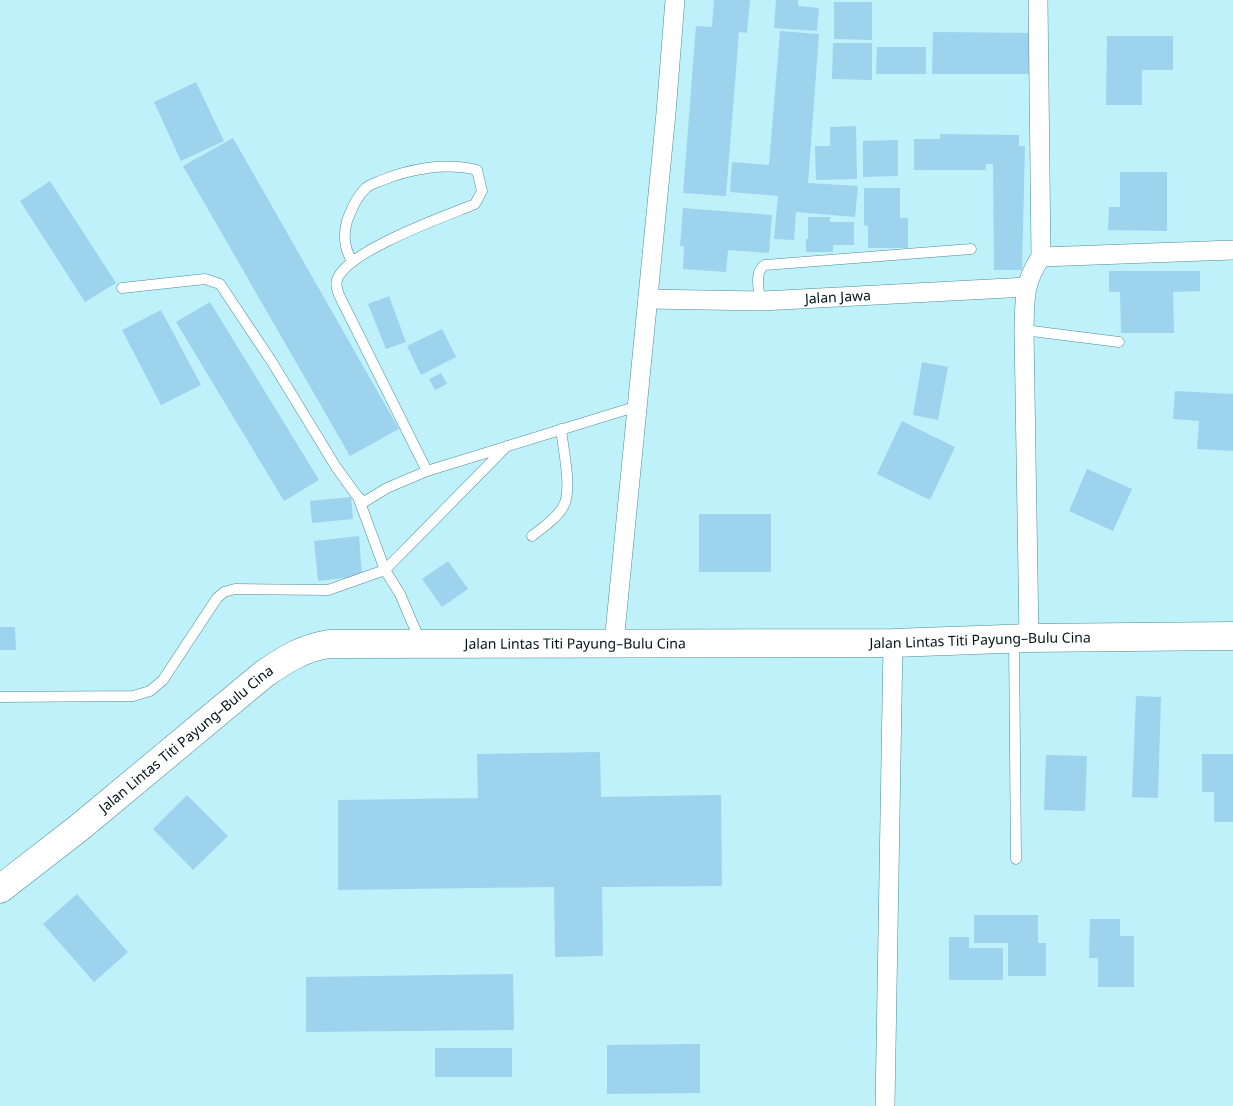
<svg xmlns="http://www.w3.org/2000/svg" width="1233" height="1106" viewBox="0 0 1233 1106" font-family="'Noto Sans',sans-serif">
	<rect width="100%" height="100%" fill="#bef1fa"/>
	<path fill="#9ed3ee" d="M714,0H750L747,33L739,32L726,196L683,193L696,26L712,27Z
		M776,0H798V6L819,8L817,31L774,28Z
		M834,2H872V40L834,39Z
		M780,31L819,34L808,183L858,186L855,217L796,212L794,240L774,239L778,196L730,192L732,162L769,165Z
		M933,32L1032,33V74H932Z
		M1107,36H1173V70H1142V105H1106Z
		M833,43H872V80L832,79Z
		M877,47H926V74H876Z
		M196,82L224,141L181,161L154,102Z
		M856,126L857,179L816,180L815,146H830V127Z
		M940,134L1019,135V146H1025L1022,270H994L993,164H986V170H914V139H940Z
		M233,138L399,429L350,456L183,166Z
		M898,140V176L863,177V141Z
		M1120,172H1167V231L1108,230L1109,207H1120Z
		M50,181L116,283L85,302L20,201Z
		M864,188H900V218H908V248H868V226L864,225Z
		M683,208L772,215L769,253L728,250L726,272L683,269L684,246H680Z
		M808,217H830V222H854V245H833V252H806V239H808Z
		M1109,271H1200V291L1173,292L1174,333H1121L1120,292H1109Z
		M389,296L406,342L386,349L368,304Z
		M210,302L319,480L284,501L176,322Z
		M161,310L201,385L161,405L122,330Z
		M442,329L456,357L421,375L407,346Z
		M922,362L948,367L938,420L913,415Z
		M441,373L447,384L435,390L429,379Z
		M1175,391L1233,394V451L1197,449L1199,421L1173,419Z
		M902,421L955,447L930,500L877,474Z
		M1087,469L1132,489L1113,531L1069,511Z
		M351,497L353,519L312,523L310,501Z
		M699,514H771V572H699Z
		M359,536L362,576L318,581L314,541Z
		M448,561L468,589L442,607L422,579Z
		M0,627H15L16,650H0Z
		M1136,696L1161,697L1158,798L1132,797Z
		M600,752L601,797L721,795L722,886L602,887L603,956L555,957L554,887L338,890V800L478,798L477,754Z
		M1202,754H1233V822H1214V792H1202Z
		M1046,755L1087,756L1085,811L1044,810Z
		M187,795L228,836L193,870L153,829Z
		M77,894L128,952L94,982L43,924Z
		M974,915H1038V943H1046V976H1008V943H974Z
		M1090,919H1120V936H1134V987H1098V958H1089Z
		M949,937H969V948H1003V980H949Z
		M513,974L514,1030L306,1032V977Z
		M700,1044V1093L607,1094V1045Z
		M435,1048H512V1077H435Z"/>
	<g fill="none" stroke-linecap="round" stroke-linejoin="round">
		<defs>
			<path id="lane" d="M352,261C344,248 343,236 347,221C351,210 357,196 366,188C369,185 375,183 380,181C409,169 445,162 477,170L482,191L475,204C446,216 346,251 337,280C335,286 338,293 341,299L427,471
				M122,288L205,279L220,284L272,362L336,467L357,496L364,502L387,488L427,471L638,406
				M760,301C759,289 754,271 765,265L971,249
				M1024,330L1119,342
				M358,497L385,570L507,446
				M532,536C542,528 556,519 563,507C573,491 563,449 561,429
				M1014,640L1016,859
				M0,697L133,696L150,691L163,680L217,598L224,592L235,589L328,590L385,570L400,594L421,643"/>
			<g id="street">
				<path d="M1041,257L1233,250"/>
				<path id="s1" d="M648,299L760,301L1026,287"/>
				<path d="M1029,638L1024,330C1025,300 1023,283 1041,257L1038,0"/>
				<path d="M614,643L666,113L675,0"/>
				<path d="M885,1106L893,643"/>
			</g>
			<g id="primary">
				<path id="s2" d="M0,889L80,827L264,674C286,659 303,648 329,644L893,643L1029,638L1233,636"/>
			</g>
		</defs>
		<use href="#lane" stroke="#4d8c97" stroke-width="11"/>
		<use href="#street" stroke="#4d8c97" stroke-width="20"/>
		<use href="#primary" stroke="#4d8c97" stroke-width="29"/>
		<use href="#lane" stroke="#fff" stroke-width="10"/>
		<use href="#street" stroke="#fff" stroke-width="19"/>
		<use href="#primary" stroke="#fff" stroke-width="28"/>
	</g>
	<g text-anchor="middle" stroke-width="5" stroke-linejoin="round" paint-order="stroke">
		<g font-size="14" fill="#001317" stroke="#fff">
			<text dy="5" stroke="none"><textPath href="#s1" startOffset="190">Jalan Jawa</textPath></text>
			<text dy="5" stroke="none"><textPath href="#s2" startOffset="1064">Jalan Lintas Titi Payung–Bulu Cina</textPath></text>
			<text dy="5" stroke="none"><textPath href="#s2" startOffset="659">Jalan Lintas Titi Payung–Bulu Cina</textPath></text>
			<text dy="5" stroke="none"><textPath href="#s2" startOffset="239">Jalan Lintas Titi Payung–Bulu Cina</textPath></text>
		</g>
	</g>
</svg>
